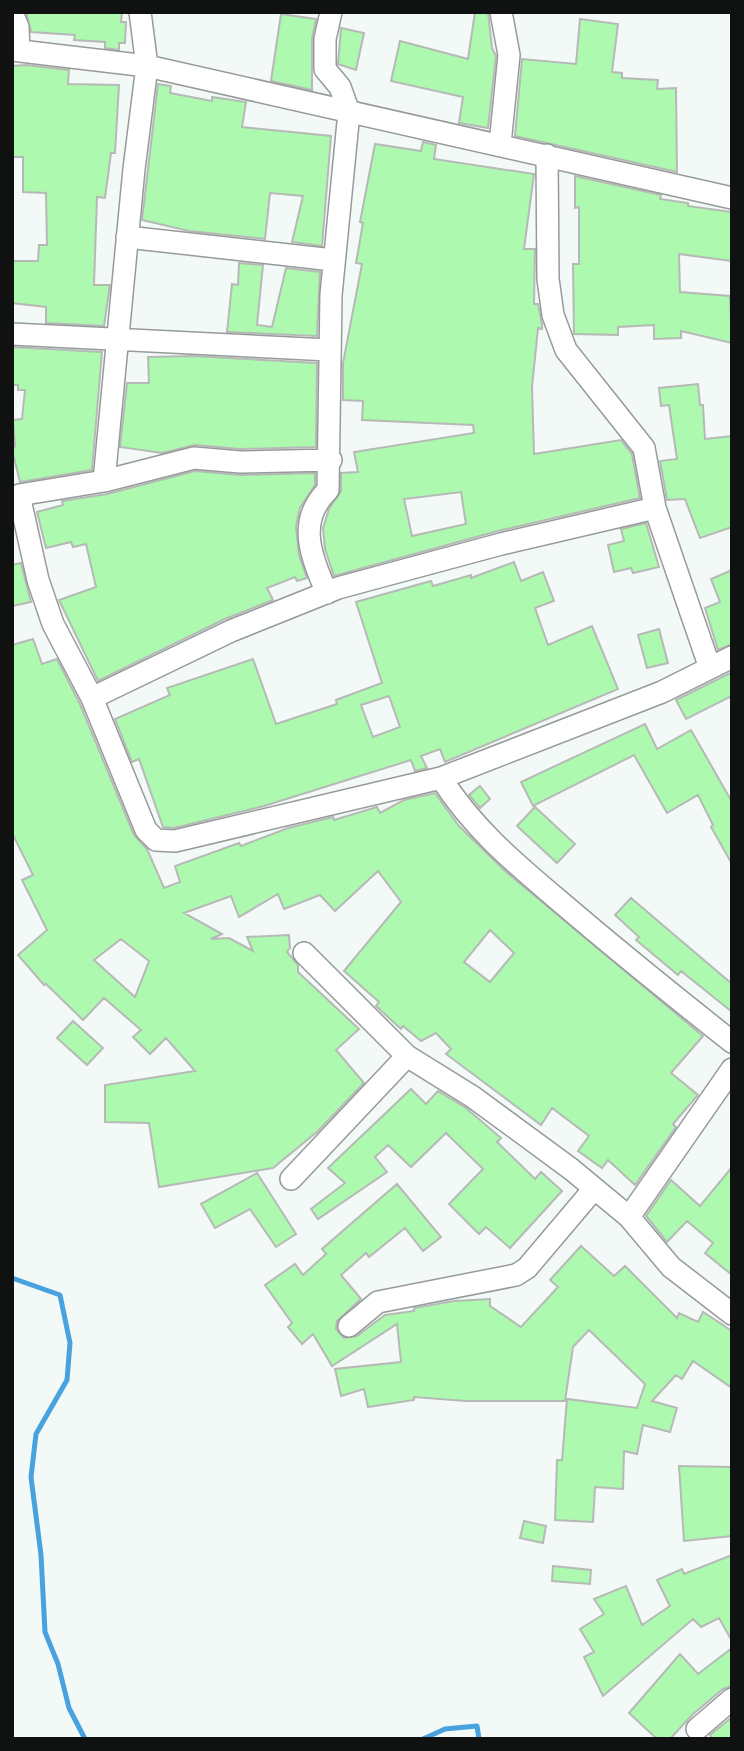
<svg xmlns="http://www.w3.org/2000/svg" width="744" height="1751" viewBox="0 0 744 1751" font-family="'DejaVu Sans',sans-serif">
	<rect width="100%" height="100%" fill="#f3f9f7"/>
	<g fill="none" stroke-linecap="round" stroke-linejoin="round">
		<path stroke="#49a2e0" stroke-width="5" d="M12,1278L60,1295L70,1343L67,1380L36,1434L31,1477L41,1555L45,1632L58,1664L69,1708L85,1739
			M423,1739L445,1729L477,1726L479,1739"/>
	</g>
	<path fill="#adf9af" stroke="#b6bab6" stroke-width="2" fill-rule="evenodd" d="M26,12H122L121,22H126L125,43H119V50L105,48V42L74,40L75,35L31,32Z
		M475,12H488L492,48L496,56L488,128L459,123L463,97L391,81L400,41L468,59Z
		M281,14L316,19L312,39V90L271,81Z
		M580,19L618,24L612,72L622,73V78L658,80L657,89L676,88L677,172L515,136L522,59L576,64Z
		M341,28L364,33L356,70L338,64Z
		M26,65L69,70L68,84L119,85L115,153H111L105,198L97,197L94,285H110L104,326L46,323V307L12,303V261H38L39,245H47L46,193L23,192V157H12V66Z
		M158,84L171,86L170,93L212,101V97L246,102L242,127L331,136L322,246L292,242L303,196L270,193L265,239L189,231L142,220Z
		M423,142L436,145L434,159L534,174L524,249H535L534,304H538L542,324V329L538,328L532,387L534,454L621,440L632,454L640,498L498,531L334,576L325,549L323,528L329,509L341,491V473L358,472L354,452L474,433L473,425L362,420L363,401L343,400V363L362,264L356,263L363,223L360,222L375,144L421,151ZM461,492L466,524L412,536L404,499Z
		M575,176L661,195L660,199L688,203V206L732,212V261L679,254L680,292L730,296L732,343L681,331V338L654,339V325L618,327V335L574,334L573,264H579V207L575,208Z
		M239,263L263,265L257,325L272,327L286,268L320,272L317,336L227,332L232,284L238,285Z
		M12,347L102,352L92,470L20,482L12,450L15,446L13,420L22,419L25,390H18V385H12Z
		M194,356L317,363L316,447L240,449L195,445L162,453L120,447L127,383H149L148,357Z
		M698,384L700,405H703L705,439L732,436V527L700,538L685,499L667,500L660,461L677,459L669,405L661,406L659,388Z
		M195,471L240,475L315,473V485L300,508L296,526L299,555L307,578L297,581L295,577L267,588L273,600L225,619L98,681L59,600L96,587L86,544L73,547L71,542L46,548L37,512L63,505L62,501L107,494Z
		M646,523L659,567L633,573L631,568L614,572L608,545L624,541L621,529Z
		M514,562L521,581L543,572L554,601L535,608L548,645L592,626L618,689L445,762L440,749L421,756L427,768L415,771L411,760L264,806L174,828L163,827L139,759L132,762L115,719L170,695L167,688L253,659L276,724L337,704L336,700L382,683L356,602L431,581L433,586L471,575V578ZM389,696L400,727L373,737L361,705Z
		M21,563L31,602L12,606V565Z
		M732,570V644L718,650L705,608L720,602L711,579Z
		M659,629L668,663L647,668L638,635Z
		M33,639L42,664L57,659L80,704L134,835L147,849L164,888L180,882L175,866L239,843L241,846L288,828L333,817L334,820L377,807L380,813L404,800L435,793L459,826L504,870L703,1036L671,1073L698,1095L673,1124L676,1127L635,1185L608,1160L602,1168L578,1151L589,1136L552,1108L541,1125L446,1054L451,1049L436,1033L421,1041L403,1026L401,1029L376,1006L379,1002L344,971L401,902L378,871L335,911L320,895L284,909L278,894L239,917L231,896L184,913L222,934L211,939L229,938L253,951L247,937L289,935L290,948L287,952L298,965V972L359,1029L336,1050L364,1083L318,1131L273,1168L159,1187L149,1123L105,1122V1085L195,1071L166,1038L150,1054L133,1037L141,1030L104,998L83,1020L46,984L44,985L18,955L47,930L22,880L33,875L12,833V645ZM490,930L514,953L490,982L464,962ZM121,939L149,961L135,997L94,960Z
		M732,672V696L686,719L676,700Z
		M645,724L657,749L691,730L732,802V864L711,827L713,825L698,795L667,813L634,755L533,806L521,782Z
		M480,786L490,799L480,808L469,795Z
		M535,807L575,844L557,863L517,826Z
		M631,898L732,984V1012L681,971L678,975L636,940L639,937L615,915Z
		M73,1021L103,1048L87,1065L57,1038Z
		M411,1089L426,1104L438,1091L466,1108L501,1138L497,1142L535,1179L541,1172L562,1191L510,1248L486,1227L479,1234L449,1204L483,1169L446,1133L411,1167L388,1145L375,1157L387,1172L318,1219L311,1209L345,1183L328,1168Z
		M732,1167V1275L705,1253L713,1243L687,1221L667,1242L646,1216L671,1180L700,1206Z
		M257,1173L296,1234L276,1247L250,1209L215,1228L201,1204Z
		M397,1184L441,1237L423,1251L405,1228L369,1257L366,1253L341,1275L361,1299L337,1321L336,1329L344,1338L357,1336L385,1315L414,1311V1308L454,1301L490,1299V1306L521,1327L558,1287L550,1280L581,1246L614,1276L625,1266L677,1318L679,1313L698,1322L703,1312L732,1331V1388L693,1361L682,1379L676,1375L652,1401L677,1408L670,1432L643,1425L637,1454L624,1451L623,1489L595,1487L593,1522L555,1520L557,1460H562L567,1399L637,1408L645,1384L589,1330L573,1347L565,1401H466L414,1397V1400L368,1407L364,1389L341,1396L335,1369L401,1362L397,1324L332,1366L313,1334L302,1344L288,1327L292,1323L265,1285L295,1264L303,1275L326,1254L322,1249Z
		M679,1466L732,1467V1536L684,1541Z
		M524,1521L546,1526L543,1543L520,1538Z
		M732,1555V1641L719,1618L701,1627L693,1619L603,1696L584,1657L594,1652L580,1629L604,1614L594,1599L626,1586L642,1625L670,1606L657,1580L682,1569L684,1574Z
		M553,1566L591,1570L590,1584L552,1581Z
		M732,1648V1686L723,1689L692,1715L670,1739H657L629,1713L680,1654L698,1674Z
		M732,1717V1739H713L710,1735Z"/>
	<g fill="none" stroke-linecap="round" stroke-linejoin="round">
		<defs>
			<path id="minor" d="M12,13L18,27L19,51
				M12,50L147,66L732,198
				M500,144L509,55L501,12
				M547,155L548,279L553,315L566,350L644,448L655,508L710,668
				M127,237L333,260
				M12,334L329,350
				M331,460L240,462L194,458L104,481L19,495L38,580L53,624L92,698L146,830L156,840L175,841L441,778L662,692L732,657
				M104,481L134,169L147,66L140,12
				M327,593C311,556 296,521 328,490L331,295L349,112L340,87L325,69V39L331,12
				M92,698L231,631L338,588L501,544L655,508
				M441,778C473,829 517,865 563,904C618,951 675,997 732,1042
				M304,953L407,1056L473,1097L571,1169L629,1217L671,1267L732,1314
				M291,1179L407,1056
				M629,1217L732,1069
				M349,1326L378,1302L516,1275L527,1268L593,1190
				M697,1729L732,1699"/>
		</defs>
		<use href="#minor" stroke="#969b9a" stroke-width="24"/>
		<use href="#minor" stroke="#fff" stroke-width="21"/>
	</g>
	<rect width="744" height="1751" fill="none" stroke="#101212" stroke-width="28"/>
</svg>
